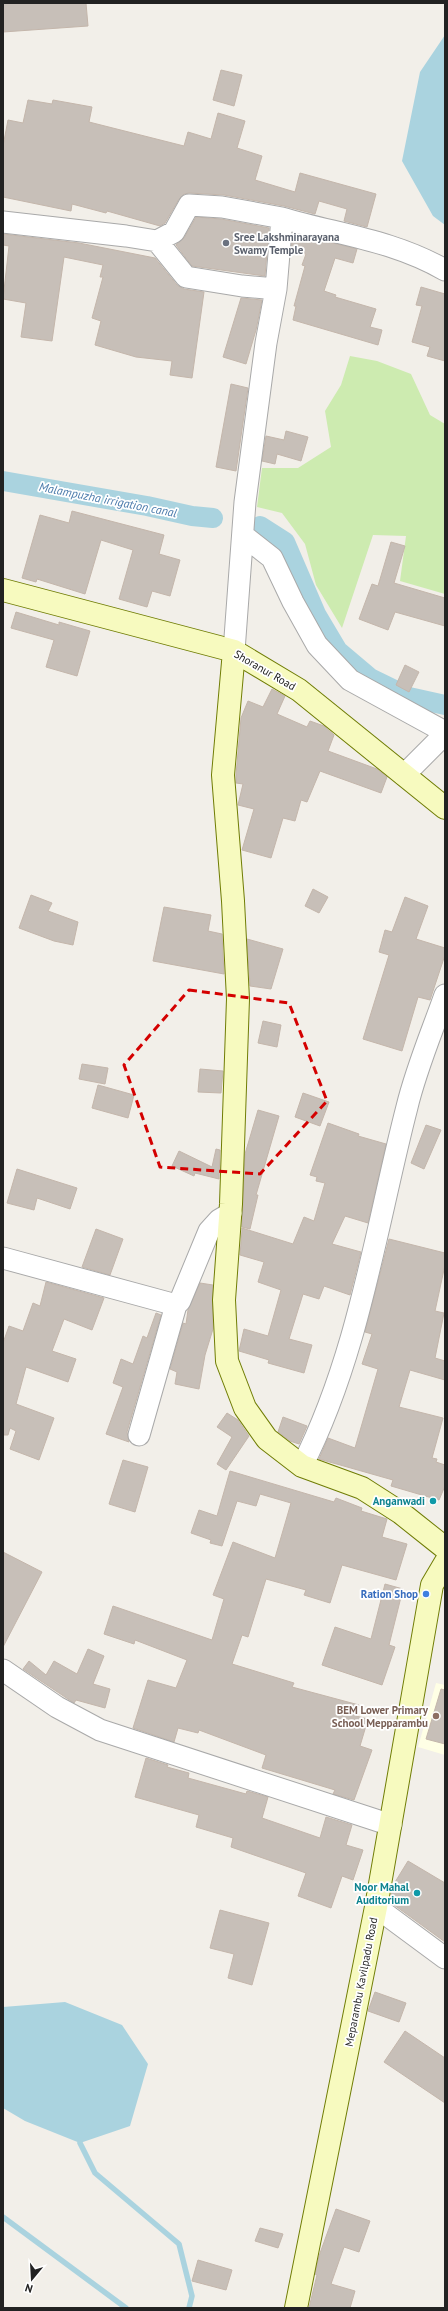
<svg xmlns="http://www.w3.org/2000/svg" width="448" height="2311" viewBox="0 0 448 2311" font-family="'PT Sans',sans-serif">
	<rect width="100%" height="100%" fill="#f2efe9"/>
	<path fill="#ffffe5" d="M436,1683L445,1685V1755L418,1747Z"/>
	<path fill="#cdebb0" d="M350,356L377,361L411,374L430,415L445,424V594L400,581L406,536L373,535L342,628L316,585L305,544L282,513L257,507L262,468H298L331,447L325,411L341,385Z"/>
	<path fill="#aad3df" d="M445,35V225L433,216L402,161L420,72Z
		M65,2002L122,2025L148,2064L130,2126L80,2143L25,2121L3,2108V2007Z"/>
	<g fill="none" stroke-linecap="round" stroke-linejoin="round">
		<path stroke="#aad3df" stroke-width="5.5" d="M80,2143L95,2173L179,2244L192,2296L189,2308
			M3,2217L126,2308"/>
		<path stroke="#aad3df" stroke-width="20" d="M3,481L147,506L192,516L213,518
			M260,526L285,542L316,614L338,651L370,678L409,697L445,705"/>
	</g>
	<path fill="#c7bfb8" stroke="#c4b6ab" d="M3,3H86L88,26L3,32Z
		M221,70L242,75L234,106L213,100Z
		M28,100L52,104L53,100L92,107L89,122L184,146L188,132L211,139L218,113L245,121L237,148L262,156L255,180L295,192L300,173L376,194L367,227L344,221L347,209L319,201L315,214L284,206L224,195L189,193L184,194L179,199L165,223L160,226L107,211L106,213L72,204L71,211L3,197V146L8,120L23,123Z
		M196,217L221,219L269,228L265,276L192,266L176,245L184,238Z
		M293,233L357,249L353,263L335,258L324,291L336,295L335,297L376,309L370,327L382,330L378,345L293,320L296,306H294L305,266L302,265L306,254L291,250Z
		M3,234L79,243L155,258L177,285L184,289L204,292L192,378L170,375L172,361L136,357L95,345L101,321L92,318L103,277H100L103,265L64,257L52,341L21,337L26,303L3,299L9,246L3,245Z
		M421,287L445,294V361L427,356L430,347L412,342L422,306L416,305Z
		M241,298L262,300L256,330L246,364L223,357Z
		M231,384L248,388L236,471L216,467Z
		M286,431L308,437L301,461L277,454L275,464L262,461L266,436L284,440Z
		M72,511L164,535L159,554L180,560L170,596L152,591L147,607L119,599L133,550L101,540L85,594L37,579L36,582L22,578L40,515L69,523Z
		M391,542L405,546L394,583L445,598V626L395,612L388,630L359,619L372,584L378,586Z
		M16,612L59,625V622L90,631L77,676L46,667L54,640L11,628Z
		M405,665L419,672L409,692L396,685Z
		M272,689L285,696L277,714L307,727L310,721L324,726L334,735L328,751L377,769L387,777L381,793L320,771L307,802L301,800L295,821L283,818L271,858L242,850L254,809L238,805L243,784L236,783V775L241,718L248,701L263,707Z
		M313,889L328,897L319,913L305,906Z
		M31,895L52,903L48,911L78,922L73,945L54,941L19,928Z
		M405,897L428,906L416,939L445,948V955L430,1000L418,997L402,1051L363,1039L389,955L379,952L385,930L392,932Z
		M164,907L211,915L208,931L222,934L224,974L153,961Z
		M247,939L283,949L271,989L250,986Z
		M263,1021L281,1025L277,1047L258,1043Z
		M82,1064L108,1068L105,1084L79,1079Z
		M200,1069L223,1071L221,1093L198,1092Z
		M98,1085L134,1095L128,1118L92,1108Z
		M303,1093L329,1102L320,1126L295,1117Z
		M258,1110L279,1116L256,1195H258L250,1229L242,1227L245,1154Z
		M328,1123L359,1134L358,1136L386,1144L368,1223L345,1216L332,1244L361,1252L350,1295L324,1286L319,1299L303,1294L289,1339L312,1345L304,1373L268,1363L269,1360L239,1351L244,1329L268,1336L281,1290L258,1282L264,1262L240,1255L242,1230V1228L293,1244L304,1217L314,1221L325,1183L316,1181L317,1177L310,1175Z
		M426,1125L441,1130L424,1169L411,1163Z
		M216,1149L220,1150L219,1179L195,1173L194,1176L172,1166L179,1151L212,1167Z
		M17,1169L77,1188L70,1209L37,1198L34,1210L7,1203Z
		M96,1229L123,1239L110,1275L82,1267Z
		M389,1239L445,1253V1265L435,1311L444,1313L435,1358L445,1361V1380L410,1370L399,1407L443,1418L432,1458L437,1459L436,1462L445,1465V1486L439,1500L391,1486L393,1480L319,1459L328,1438L355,1448L378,1369L362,1364L372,1334L365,1332Z
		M46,1282L104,1298L92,1330L64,1319L52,1351L76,1359L68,1382L26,1367L16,1404L54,1418L39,1460L10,1449L16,1431L10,1428L8,1435H3V1343L9,1326L23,1331L33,1303L40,1306Z
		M200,1283L213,1285V1329L205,1355L199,1389L175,1384L177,1372L170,1369L183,1323L186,1324L188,1310Z
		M156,1313L161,1315L127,1432L129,1442L106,1434L123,1387L113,1383L121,1359L133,1364L143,1336L147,1338Z
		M227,1413L238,1420L249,1436L226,1470L217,1464L232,1437L217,1427Z
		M283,1417L307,1426L299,1444L290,1441L278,1432Z
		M123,1460L148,1467L135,1512L109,1504Z
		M230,1471L334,1502L336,1498L362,1508L361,1511L387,1519L382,1537L407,1544L396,1580L342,1565L330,1603L304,1595L306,1590L266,1579L248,1637L242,1635L232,1664L294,1683L292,1687L359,1705L356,1716L368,1719L360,1746L372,1750L354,1800L333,1794L335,1790L262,1768L266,1755L199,1730L198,1733L178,1728L174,1742L133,1728L148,1680L176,1688L187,1660L135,1640L134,1644L104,1634L113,1606L212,1640L224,1599L213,1595L233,1542L275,1558L291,1503L260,1494L256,1506L237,1501L222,1546L210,1543L211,1540L191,1533L199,1510L217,1516Z
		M3,1552L42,1572L3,1647Z
		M385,1584L403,1589L389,1645L395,1647L382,1685L322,1665L335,1627L371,1639Z
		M88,1649L104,1656L93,1684L110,1689L105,1708L76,1700L74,1703L23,1669L29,1661L46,1675L54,1661L77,1674Z
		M441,1689L445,1690V1744L426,1739Z
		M146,1758L168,1765L167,1767L189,1773L188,1778L246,1794L247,1791L268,1797L262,1818L320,1838L326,1817L352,1825L346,1845L363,1850L353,1880L342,1876L331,1908L298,1896L306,1873L231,1847L233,1838L196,1827L199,1815L135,1797Z
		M408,1861L445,1883V1942L390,1902L392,1887Z
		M220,1910L269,1923L252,1985L228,1978L234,1954L210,1948Z
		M375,1992L406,2003L399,2022L368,2011Z
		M405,2031L445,2058V2103L384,2062Z
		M336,2209L370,2221L359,2252L344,2247L331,2284L355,2291L350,2308H309L317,2275L315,2274L319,2256Z
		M260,2228L283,2234L278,2248L255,2241Z
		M198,2260L232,2270L226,2290L192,2281Z"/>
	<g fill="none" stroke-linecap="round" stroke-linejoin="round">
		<defs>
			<path id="street" d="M3,222L126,236L157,241L186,277L242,286L276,289
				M157,241L174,232L189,205L222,207L282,218
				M244,536L272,558L293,602L317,645L350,680L445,732
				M234,651L245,502L266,343L276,289L282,218C340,235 392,240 445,270
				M404,775L445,734
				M3,1258L176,1305L180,1301L209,1231L219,1220L231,1213
				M139,1435L176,1305
				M302,1466C359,1354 376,1227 407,1107C416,1069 432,1032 445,995
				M3,1670L57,1707L100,1730L391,1825
				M376,1907L445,1958"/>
			<path id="secondary" d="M3,590L234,651L299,690L445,808
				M234,651L223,775L233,901L238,999L231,1204L224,1300L227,1361L245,1408L267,1439L302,1466L362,1488L401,1513L445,1548
				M296,2308L376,1907L432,1585L445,1563"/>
		</defs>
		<use href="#street" stroke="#a9a9a9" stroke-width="23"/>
		<use href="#secondary" stroke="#707d05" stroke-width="24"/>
		<use href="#street" stroke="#fff" stroke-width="21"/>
		<use href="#secondary" stroke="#f7fabf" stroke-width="22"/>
	</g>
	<path fill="none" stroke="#d40000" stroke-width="3" stroke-dasharray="8 5" stroke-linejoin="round" d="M189,990L289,1003L327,1101L260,1174L160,1167L124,1065Z"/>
	<circle fill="#6b7280" stroke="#fff" stroke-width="1.5" cx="226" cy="243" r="4"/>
	<g fill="#0f9aa8" stroke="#fff" stroke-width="1.5">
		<circle cx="433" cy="1501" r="4"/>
		<circle cx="417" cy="1893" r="4"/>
	</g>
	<circle fill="#3f7fe0" stroke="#fff" stroke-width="1.5" cx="426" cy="1594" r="4"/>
	<circle fill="#8d6e63" stroke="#fff" stroke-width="1.5" cx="436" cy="1716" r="4"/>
	<g text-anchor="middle" stroke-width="3.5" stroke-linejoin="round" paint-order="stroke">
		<g font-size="11" font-weight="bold" fill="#5b616d" stroke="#fff" text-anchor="start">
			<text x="234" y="241">Sree Lakshminarayana<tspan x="234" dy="13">Swamy Temple</tspan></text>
		</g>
		<g font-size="11" fill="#222" stroke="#fff">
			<text transform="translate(265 670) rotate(30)" y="4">Shoranur Road</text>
			<text transform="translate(361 1982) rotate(-79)" y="4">Meparambu Kavilpadu Road</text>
		</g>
		<g font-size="11" font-weight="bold" fill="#0d838f" stroke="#fff" text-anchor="end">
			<text x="425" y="1505">Anganwadi</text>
			<text x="409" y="1891">Noor Mahal<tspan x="409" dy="13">Auditorium</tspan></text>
		</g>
		<g font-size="11" font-weight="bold" fill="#366cbe" stroke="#fff" text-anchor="end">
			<text x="418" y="1598">Ration Shop</text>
		</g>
		<g font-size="11" font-weight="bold" fill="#785e54" stroke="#fff" text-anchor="end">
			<text x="428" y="1714">BEM Lower Primary<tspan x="428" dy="13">School Mepparambu</tspan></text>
		</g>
		<g font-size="12" font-style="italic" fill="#4a7aab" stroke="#fff">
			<text transform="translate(108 500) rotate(11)" y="4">Malampuzha irrigation canal</text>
		</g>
	</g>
	<rect width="448" height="2311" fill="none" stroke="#222222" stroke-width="8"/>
	<g transform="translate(32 2279) rotate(198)" stroke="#ffffff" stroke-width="3" paint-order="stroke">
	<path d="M0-3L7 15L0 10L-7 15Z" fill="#222222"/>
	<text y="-6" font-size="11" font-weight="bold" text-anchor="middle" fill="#222222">N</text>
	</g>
</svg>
